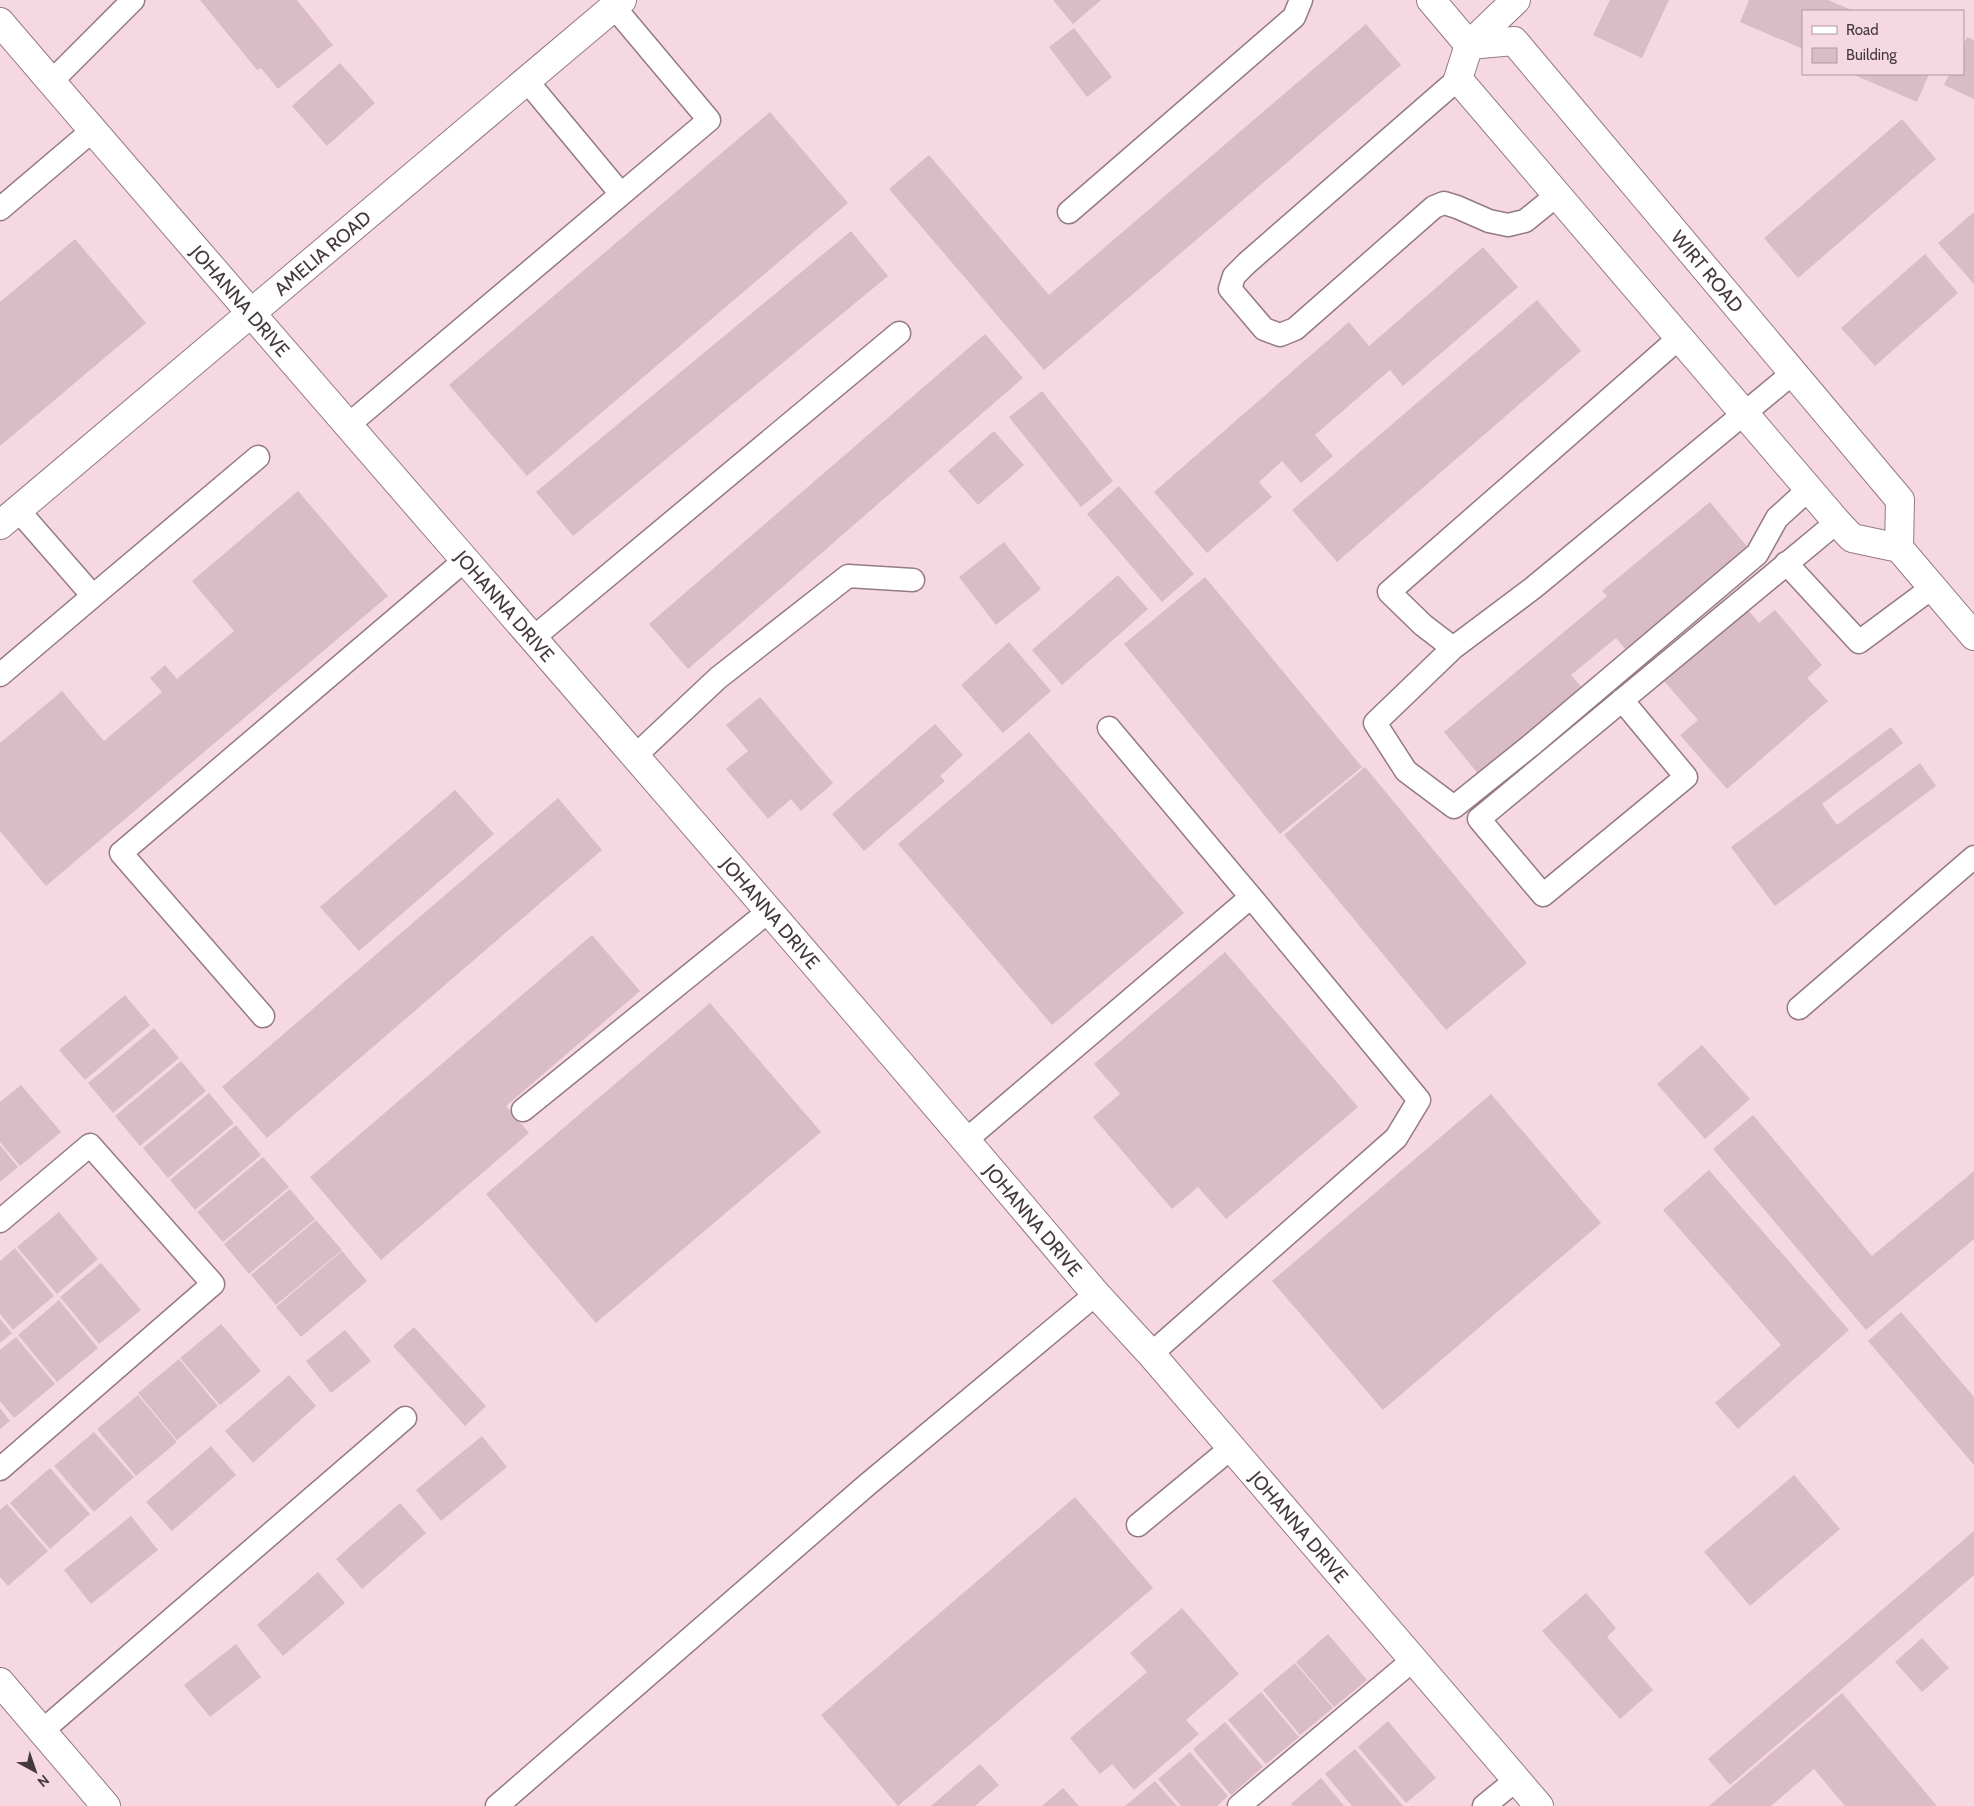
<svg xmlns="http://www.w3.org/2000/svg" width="1974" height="1806" viewBox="0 0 1974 1806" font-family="Cabin,sans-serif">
	<rect width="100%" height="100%" fill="#f6d8e2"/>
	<path fill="#d9bcc6" d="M200,0H297L333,45L278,89L261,68L257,70Z
		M1053,0H1101L1073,24Z
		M1610,0H1669L1642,58L1593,35Z
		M1749,0H1828L1854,11H1803V49L1740,22Z
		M1366,24L1401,65L1044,370L889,189L929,155L1049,295Z
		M1074,28L1112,77L1087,97L1049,47Z
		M1967,37L1974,40V99L1944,85L1949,74H1963V45Z
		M340,63L375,103L327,146L292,106Z
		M1852,74H1929L1917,102Z
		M770,112L848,203L527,476L449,385Z
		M1902,119L1936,159L1798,278L1764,238Z
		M1974,212V284L1938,243Z
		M851,231L888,276L573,536L536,492Z
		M75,239L146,323L0,446V302Z
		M1483,247L1518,287L1403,386L1390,370L1315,435L1333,456L1301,483L1282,461L1259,482L1272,497L1207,553L1154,492L1349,322L1369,346Z
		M1925,254L1958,293L1875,366L1841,328Z
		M1537,300L1581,351L1337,562L1292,510Z
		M985,334L1023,378L688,669L649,624Z
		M1042,391L1113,481L1081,507L1009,417Z
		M994,431L1024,465L978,505L948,471Z
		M1119,486L1194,574L1162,602L1087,514Z
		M298,491L388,596L46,886L0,831V743L62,691L104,741L162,692L150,678L165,665L177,679L234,631L192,581Z
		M1710,502L1749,549L1626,650L1616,638L1571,675L1583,689L1479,775L1444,732L1607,596L1602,591Z
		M1004,542L1041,589L996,625L959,577Z
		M1118,575L1148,609L1062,685L1032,650Z
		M1205,577L1362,767L1280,834L1124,644Z
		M1747,609L1759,623L1775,610L1822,665L1807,678L1828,701L1727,789L1680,735L1698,720L1664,681Z
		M1009,642L1051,691L1003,733L961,685Z
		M760,697L833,783L801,811L791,799L768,819L726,769L748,751L726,725Z
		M935,724L963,755L940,776L945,781L864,851L832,814Z
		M1891,727L1903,743L1822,804L1837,825L1920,763L1936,786L1775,906L1731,847Z
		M1029,732L1184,913L1052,1025L898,844Z
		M1365,767L1527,963L1446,1030L1284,835Z
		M455,790L494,834L359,951L320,907Z
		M558,798L602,850L267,1138L222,1087Z
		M592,935L640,991L506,1106L529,1133L381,1260L310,1177Z
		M1225,952L1358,1107L1226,1219L1198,1187L1172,1209L1093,1117L1120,1094L1094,1064Z
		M125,995L150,1025L85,1080L59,1050Z
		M710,1003L821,1132L596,1323L486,1194Z
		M154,1028L179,1058L113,1113L88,1083Z
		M1702,1045L1750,1099L1705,1139L1657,1084Z
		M181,1061L206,1091L140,1146L115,1116Z
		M21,1085L61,1132L20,1166L0,1142V1102Z
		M209,1093L234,1123L168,1178L143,1148Z
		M1491,1094L1601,1223L1383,1410L1272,1281Z
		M1753,1115L1872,1256L1974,1171V1239L1866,1330L1713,1149Z
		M236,1125L261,1155L195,1210L170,1180Z
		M0,1145L18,1167L0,1182Z
		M263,1157L289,1187L223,1242L197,1212Z
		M1709,1170L1849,1330L1738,1429L1715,1403L1781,1345L1663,1210Z
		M290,1189L315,1219L249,1274L224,1244Z
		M59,1212L98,1259L57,1294L17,1247Z
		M316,1220L342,1250L276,1305L251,1275Z
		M15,1248L54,1296L13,1330L0,1314V1261Z
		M342,1251L367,1281L301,1337L276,1307Z
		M101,1263L141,1310L99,1344L60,1297Z
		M59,1300L98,1348L57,1382L18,1335Z
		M1901,1312L1974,1397V1465L1868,1341Z
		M0,1319L12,1333L0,1343Z
		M221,1324L261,1371L220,1405L180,1358Z
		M414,1327L486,1406L465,1426L393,1346Z
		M345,1330L371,1361L331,1393L306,1361Z
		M16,1337L55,1384L14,1418L0,1401V1350Z
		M179,1359L218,1406L177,1440L138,1393Z
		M289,1375L316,1406L253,1463L225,1431Z
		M138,1395L177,1442L136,1476L97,1429Z
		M0,1408L10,1421L0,1429Z
		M94,1432L134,1477L94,1512L54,1466Z
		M482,1436L507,1467L441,1521L416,1490Z
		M211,1446L236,1475L172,1531L146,1502Z
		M50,1468L90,1514L50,1549L10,1503Z
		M1794,1475L1840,1529L1750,1606L1704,1552Z
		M1075,1497L1153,1588L898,1806L821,1715Z
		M400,1503L426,1533L362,1589L336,1559Z
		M7,1504L48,1551L8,1586L0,1577V1510Z
		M131,1516L158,1550L91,1604L64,1570Z
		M1974,1531V1575L1730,1785L1708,1759Z
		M318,1572L345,1603L283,1656L257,1625Z
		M1586,1593L1616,1628L1607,1637L1653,1690L1620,1719L1542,1631Z
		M1182,1608L1239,1674L1186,1720L1199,1734L1134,1790L1112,1764L1100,1774L1070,1738L1147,1672L1130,1653Z
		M1328,1634L1367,1680L1334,1707L1296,1662Z
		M1922,1638L1949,1668L1922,1692L1895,1662Z
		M236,1644L261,1677L210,1717L184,1685Z
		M1295,1663L1333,1708L1300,1735L1263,1690Z
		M1261,1692L1299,1737L1266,1764L1228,1720Z
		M1842,1693L1937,1806H1845L1814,1769L1771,1806H1709Z
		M1388,1721L1436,1778L1406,1803L1358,1747Z
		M1225,1722L1263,1767L1231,1795L1193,1749Z
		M1355,1749L1403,1806H1352L1325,1774Z
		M1190,1752L1228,1796L1217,1806H1181L1158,1779Z
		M980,1764L999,1785L975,1806H931Z
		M1321,1778L1344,1806H1293L1291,1804Z
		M1155,1781L1177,1806H1125Z
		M1063,1788L1079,1806H1042Z"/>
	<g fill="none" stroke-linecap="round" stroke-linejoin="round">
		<defs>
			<path id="lane" d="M1458,79L1247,263L1234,276L1230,289L1264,329L1280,335L1295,329L1434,207L1444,203L1457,207L1489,221L1508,225L1525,221L1557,195
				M527,81L621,194
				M51,82L133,0
				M0,209L93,130
				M1069,212L1294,17L1301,0
				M1679,338L1389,592L1423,625L1453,648L1533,588L1793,373
				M347,426L709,120L614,7
				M1786,563L1859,642L1933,587
				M93,596L258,457
				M533,638L899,333
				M1453,648L1375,723L1406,771L1454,807L1530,746L1757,554L1777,518L1809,489
				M0,675L93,596L18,510
				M1622,700L1686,777L1543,895L1479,819L1837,522
				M635,756L718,678L848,576L913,580
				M1799,1008L1974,857
				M263,1016L121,853L465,560
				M523,1110L769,911
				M966,1140L1251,897L1109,728
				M0,1221L90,1145L213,1284L0,1469
				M1151,1354L1396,1138L1419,1100L1251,897
				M1138,1525L1231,1448
				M42,1731L405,1418
				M497,1806L868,1484L1096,1294
				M1239,1806L1413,1660
				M1484,1806L1516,1780"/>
			<g id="street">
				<path id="s1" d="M0,22C364,447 735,866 1096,1294L1151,1354L1539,1806"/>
				<path d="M1469,45L1516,0"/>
				<path id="s2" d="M0,525L622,0"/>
				<path d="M0,1682L106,1806"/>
			</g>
			<g id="secondary">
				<path d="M1431,0L1469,45"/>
				<path d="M1469,45L1458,79L1837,522L1852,538L1899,548L1974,636"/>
				<path id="s3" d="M1469,45L1514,41L1900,500L1899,548"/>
			</g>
		</defs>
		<use href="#lane" stroke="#947a83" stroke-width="25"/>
		<use href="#street" stroke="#947a83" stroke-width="30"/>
		<use href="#secondary" stroke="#947a83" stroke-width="30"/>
		<use href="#lane" stroke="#fff" stroke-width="22"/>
		<use href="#street" stroke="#fff" stroke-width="28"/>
		<use href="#secondary" stroke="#fff" stroke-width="28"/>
	</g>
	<g text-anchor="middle" stroke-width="4" stroke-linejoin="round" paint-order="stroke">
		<g font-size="19" fill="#44393d" stroke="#f6d8e2">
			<text dy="7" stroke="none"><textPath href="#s2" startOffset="422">AMELIA ROAD</textPath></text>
			<text dy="7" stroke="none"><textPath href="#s3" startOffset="346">WIRT ROAD</textPath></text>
			<text dy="7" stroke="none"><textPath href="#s1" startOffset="368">JOHANNA DRIVE</textPath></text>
			<text dy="7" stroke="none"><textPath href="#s1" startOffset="772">JOHANNA DRIVE</textPath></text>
			<text dy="7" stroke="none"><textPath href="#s1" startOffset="1178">JOHANNA DRIVE</textPath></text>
			<text dy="7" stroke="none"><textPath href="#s1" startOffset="1582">JOHANNA DRIVE</textPath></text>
			<text dy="7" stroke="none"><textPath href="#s1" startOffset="1988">JOHANNA DRIVE</textPath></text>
		</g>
	</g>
	<rect x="1802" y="10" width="162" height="65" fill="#f6d8e2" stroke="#af98a0"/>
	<rect x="1812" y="26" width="25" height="8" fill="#ffffff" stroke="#af98a0"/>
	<text x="1846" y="35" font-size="15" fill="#44393d">Road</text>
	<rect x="1812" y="48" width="25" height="15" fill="#d9bcc6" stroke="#af98a0"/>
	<text x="1846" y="60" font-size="15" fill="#44393d">Building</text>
	<g transform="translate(35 1771) rotate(140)" stroke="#f6d8e2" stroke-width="4" paint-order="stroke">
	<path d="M0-4L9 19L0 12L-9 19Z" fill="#44393d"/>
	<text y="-8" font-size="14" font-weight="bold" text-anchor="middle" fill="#44393d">N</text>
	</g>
</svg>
